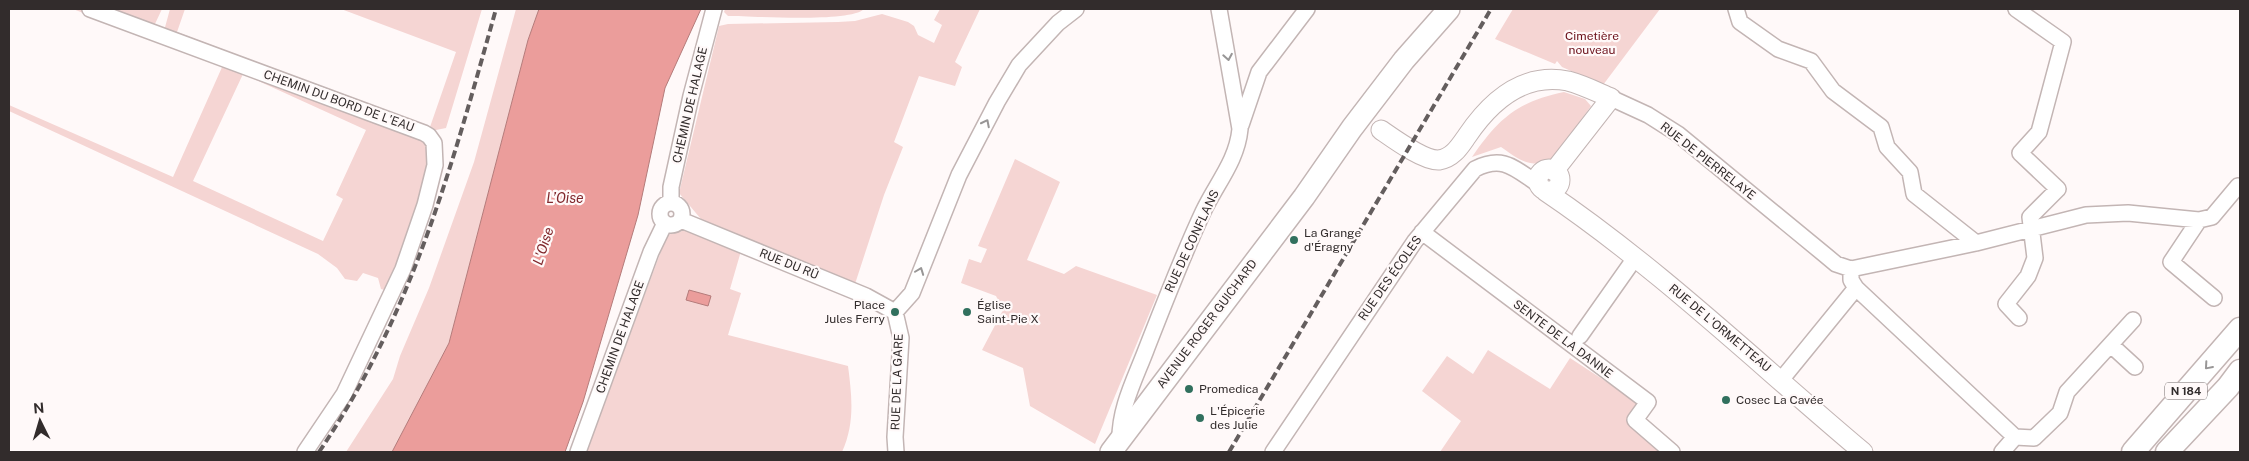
<svg xmlns="http://www.w3.org/2000/svg" width="2249" height="461" viewBox="0 0 2249 461" font-family="'Public Sans',sans-serif">
	<rect width="100%" height="100%" fill="#fff9f9"/>
	<path fill="#f5d5d3" fill-rule="evenodd" d="M73,9H79L424,139L431,148L432,168L389,291L381,289L378,278L363,273L357,281L345,279L337,268L318,254L9,111V105L173,177L223,65L195,54L170,47ZM243,74L366,130L336,195L343,199L323,241L193,181Z
		M103,9H162L154,26Z
		M170,9H185L177,32L430,127L456,52L341,9H482L446,128L431,131L164,31Z
		M516,9H539L528,40L449,343L392,452H346L393,379L400,356L429,288L474,162Z
		M725,9H864C850,23 752,16 728,16L724,12Z
		M940,9H980L955,62L962,67L955,86L919,76L894,142L903,147L884,195L855,284L706,225L679,193L719,26L728,24L838,22L855,21L882,14L908,22L914,26L918,35L934,43L942,25L934,20Z
		M1513,9H1660L1603,85L1562,67L1557,61L1555,64L1495,39Z
		M1564,92L1585,99L1591,106L1551,162C1527,167 1520,160 1501,147L1472,157C1499,118 1517,102 1564,92Z
		M1015,159L1060,182L1027,260L1064,274L1076,266L1157,295L1095,444L1030,406L1023,368L982,350L1003,310L996,296L961,283L969,259L981,263L987,249L978,246Z
		M686,230L741,251L730,289L741,293L728,335L848,366C852,397 855,423 842,452H586L667,235Z
		M1488,350L1550,389L1570,358L1639,403L1626,420L1663,452H1440L1461,421L1422,391L1447,356L1473,374Z"/>
	<path fill="#eb9d9b" stroke="#b47b7a" d="M539,9H701L665,88L638,215L583,402L565,452H392L449,343L528,40Z
		M689,290L711,296L708,306L686,300Z"/>
	<g fill="none" stroke-linecap="round" stroke-linejoin="round">
		<defs>
			<path id="minor" d="M90,9L424,133L429,136L434,143L435,165L425,205L403,269L344,394L305,452
				M1736,9L1740,22L1778,49L1811,61L1833,91L1881,127L1887,147L1910,172L1914,194L1976,243
				M2016,9L2063,42L2039,132L2020,153L2058,189L2030,217L2035,258L2028,276L2006,304L2019,318
				M1611,98L1648,115L1678,134L1824,254L1836,264L1851,269V280L1856,288L2015,437
				M1241,125L1259,72L1307,9
				M660 214a11 11 0 1 1 22 0a11 11 0 1 1-22 0Z
				M671,203V187L691,96L714,9
				M681,220L866,296L895,312
				M1422,232L1648,402L1635,420L1672,452
				M1851,269L1976,243L2086,215L2128,213L2199,220
				M2214,298L2171,262L2199,220L2212,217L2238,186
				M895,312L912,293L959,175L997,102L1019,65L1058,23L1076,9
				M895,312L901,338L895,437L896,452
				M1580,336L1635,258
				M2111,345L2135,367
				M1781,380L1856,288
				M1120,441C1119,409 1135,379 1146,350C1164,304 1182,257 1203,212C1216,184 1237,161 1240,129L1219,9
				M578,452L651,252L665,223
				M1273,452L1415,241L1475,169C1503,155 1514,168 1538,184
				M2002,452L2015,437L2034,438L2060,413L2067,392L2133,320"/>
			<path id="tertiary" d="M1381,130C1394,139 1424,161 1439,160C1453,158 1460,146 1467,136C1490,102 1523,72 1568,81C1583,85 1597,92 1611,98L1554,171
				M1538 180a11 11 0 1 1 22 0a11 11 0 1 1-22 0Z
				M1545,191C1659,268 1758,364 1863,452"/>
			<path id="secondary" d="M1111,452L1304,197L1352,128L1404,60L1449,9"/>
			<path id="primary" d="M2133,452L2240,329
				M2167,452L2228,387L2240,371"/>
		</defs>
		<use href="#minor" stroke="#c3b5b4" stroke-width="18"/>
		<use href="#tertiary" stroke="#c3b5b4" stroke-width="21"/>
		<use href="#secondary" stroke="#c3b5b4" stroke-width="24"/>
		<use href="#primary" stroke="#c3b5b4" stroke-width="25"/>
		<use href="#minor" stroke="#fff" stroke-width="15"/>
		<use href="#tertiary" stroke="#fff" stroke-width="19"/>
		<use href="#secondary" stroke="#fff" stroke-width="21"/>
		<use href="#primary" stroke="#fff" stroke-width="22"/>
		<path stroke="#645e5e" stroke-width="4" stroke-dasharray="8 4" stroke-linecap="butt" d="M319,452C412,315 452,166 496,9
			M1229,452L1491,9"/>
	</g>
	<defs><path id="oneway-chevron" d="M-2-3.5L2.5 0L-2 3.5" fill="none" stroke-width="1.6" stroke-linecap="round" stroke-linejoin="round" transform="scale(1.25)"/></defs>
	<g stroke="#989696">
		<use href="#oneway-chevron" transform="translate(1228 57) rotate(80)"/>
		<use href="#oneway-chevron" transform="translate(986 123) rotate(-63)"/>
		<use href="#oneway-chevron" transform="translate(920 271) rotate(-69)"/>
		<use href="#oneway-chevron" transform="translate(2208 366) rotate(131)"/>
	</g>
	<g fill="#31705e" stroke="#fff9f9" stroke-width="2">
		<circle cx="1294" cy="240" r="5"/>
		<circle cx="895" cy="312" r="5"/>
		<circle cx="967" cy="312" r="5"/>
		<circle cx="1189" cy="389" r="5"/>
		<circle cx="1726" cy="400" r="5"/>
		<circle cx="1200" cy="418" r="5"/>
	</g>
	<g text-anchor="middle" stroke-width="4.5" stroke-linejoin="round" paint-order="stroke">
		<rect fill="#fff9f9" stroke="#706a6a" stroke-width="1" x="2165" y="382.5" width="42" height="17" rx="4"/>
		<g font-size="11" font-weight="bold" fill="#322c2c">
			<text x="2186" y="395">N 184</text>
		</g>
		<g font-size="12" fill="#6b101a" stroke="#fff9f9">
			<text x="1592" y="40">Cimetière<tspan x="1592" dy="14">nouveau</tspan></text>
		</g>
		<g font-size="12" fill="#322c2c" stroke="#fff9f9">
			<text transform="translate(339 101) rotate(20)" y="4">CHEMIN DU BORD DE L'EAU</text>
			<text transform="translate(690 105) rotate(-77)" y="4">CHEMIN DE HALAGE</text>
			<text transform="translate(1708 161) rotate(38)" y="4">RUE DE PIERRELAYE</text>
			<text transform="translate(1192 241) rotate(-65)" y="4">RUE DE CONFLANS</text>
			<text transform="translate(789 264) rotate(22)" y="4">RUE DU RÛ</text>
			<text transform="translate(1390 278) rotate(-55)" y="4">RUE DES ÉCOLES</text>
			<text transform="translate(1207 324) rotate(-53)" y="4">AVENUE ROGER GUICHARD</text>
			<text transform="translate(1720 328) rotate(40)" y="4">RUE DE L'ORMETTEAU</text>
			<text transform="translate(620 337) rotate(-70)" y="4">CHEMIN DE HALAGE</text>
			<text transform="translate(1563 339) rotate(37)" y="4">SENTE DE LA DANNE</text>
			<text transform="translate(897 382) rotate(-88)" y="4">RUE DE LA GARE</text>
		</g>
		<g font-size="12" fill="#322c2c" stroke="#fff9f9" text-anchor="start">
			<text x="1304" y="237">La Grange<tspan x="1304" dy="14">d'Éragny</tspan></text>
			<text x="885" y="309" text-anchor="end">Place<tspan x="885" dy="14">Jules Ferry</tspan></text>
			<text x="977" y="309">Église<tspan x="977" dy="14">Saint-Pie X</tspan></text>
			<text x="1199" y="393">Promedica</text>
			<text x="1736" y="404">Cosec La Cavée</text>
			<text x="1210" y="415">L'Épicerie<tspan x="1210" dy="14">des Julie</tspan></text>
		</g>
		<g font-size="14" font-style="italic" fill="#81272c" stroke="#fff9f9">
			<text x="565" y="203">L’Oise</text>
			<text transform="translate(543 246) rotate(-72)" y="5">L'Oise</text>
		</g>
	</g>
	<rect width="2249" height="461" fill="none" stroke="#322c2c" stroke-width="20"/>
	<g transform="translate(40 421) rotate(355)" stroke="#fff9f9" stroke-width="4" paint-order="stroke">
	<path d="M0-4L9 19L0 12L-9 19Z" fill="#322c2c"/>
	<text y="-8" font-size="14" font-weight="bold" text-anchor="middle" fill="#322c2c">N</text>
	</g>
</svg>
